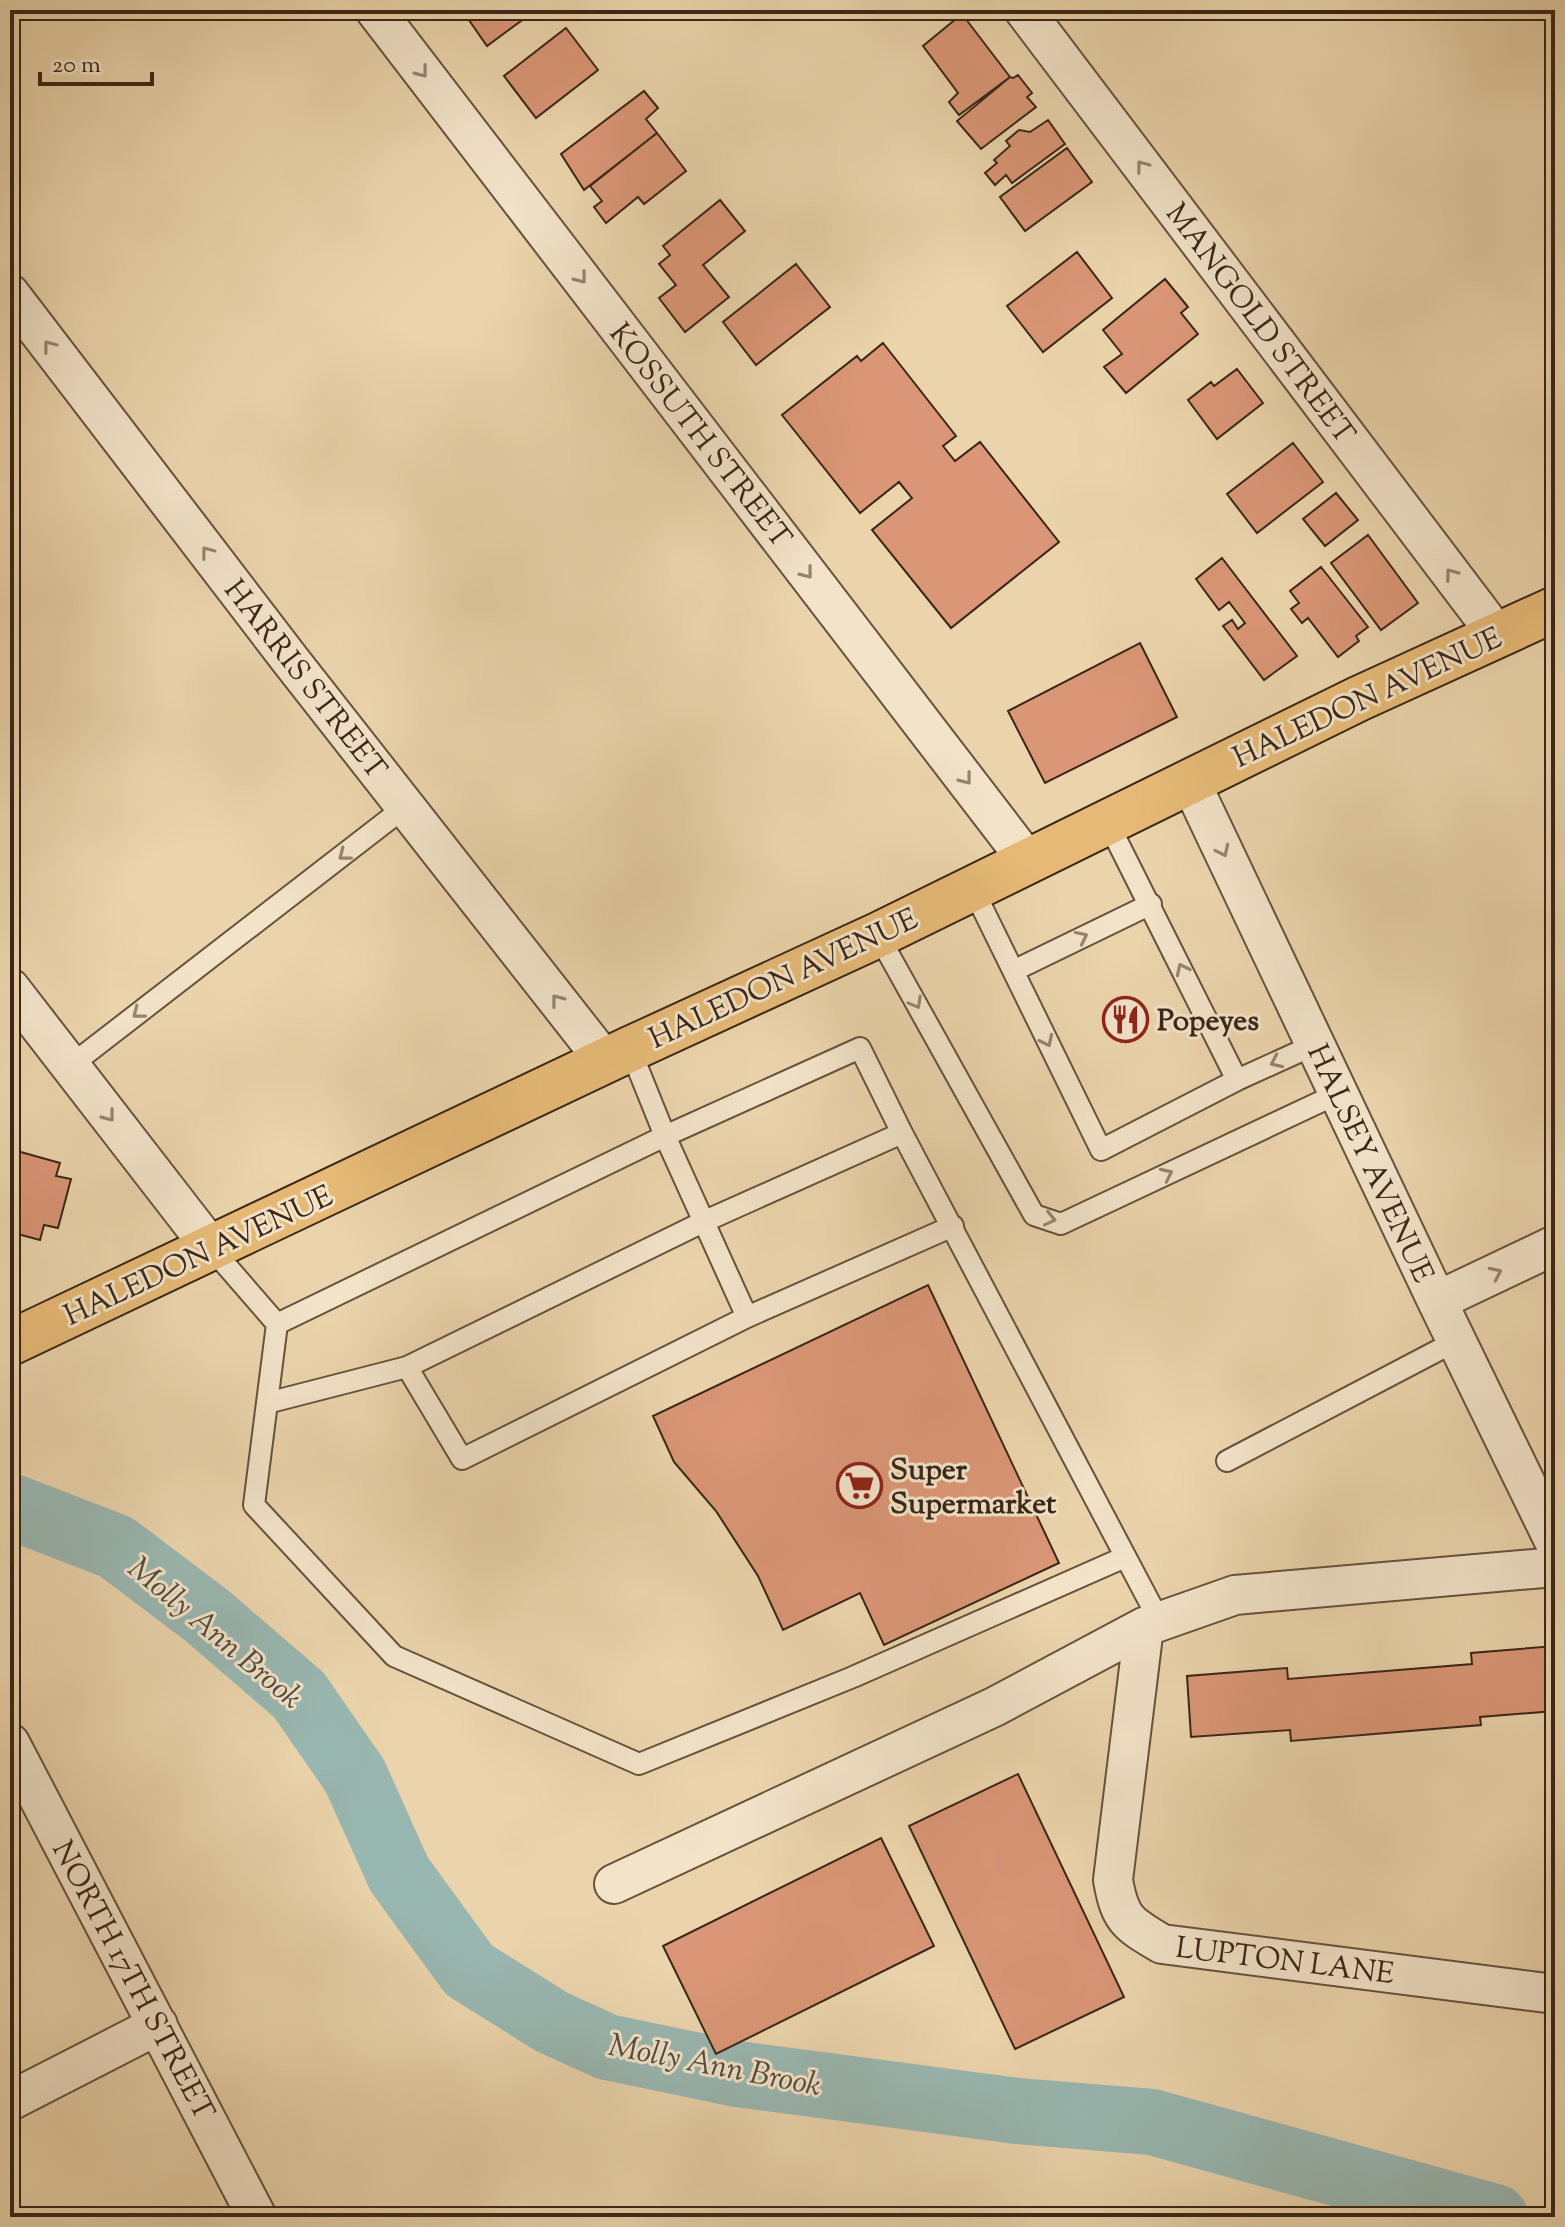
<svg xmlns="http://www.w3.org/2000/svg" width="1565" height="2227" viewBox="0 0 1565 2227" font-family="'Sorts Mill Goudy',serif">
	<rect width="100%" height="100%" fill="#ebd4ac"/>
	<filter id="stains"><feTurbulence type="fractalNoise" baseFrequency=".0025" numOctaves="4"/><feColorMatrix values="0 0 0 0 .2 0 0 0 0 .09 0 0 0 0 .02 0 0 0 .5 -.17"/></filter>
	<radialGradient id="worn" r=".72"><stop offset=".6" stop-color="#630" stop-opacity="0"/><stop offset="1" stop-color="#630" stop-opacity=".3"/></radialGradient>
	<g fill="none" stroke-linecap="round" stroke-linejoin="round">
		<path stroke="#99b7b1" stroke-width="66" d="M10,1506L116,1547L206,1615L299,1695L355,1776L399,1874L469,1970L552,2022L607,2047L737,2074L1017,2111L1152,2122L1495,2217"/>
	</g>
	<path fill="#da9676" stroke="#3a2618" stroke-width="2" d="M462,10H536L487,46Z
		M962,14L1010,77L959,115L949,102L958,93L923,46Z
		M566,28L598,70L536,118L504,76Z
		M1018,75L1032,93L1027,97L1036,107L981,149L957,121L1010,77L1013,78Z
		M644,91L658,108L646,119L657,133L584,190L561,154Z
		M1048,120L1065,144L1012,183L1006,175L995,185L985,173L997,163L994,160L1010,146L1006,141L1019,130L1030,132Z
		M657,133L686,171L644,204L638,197L606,223L594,207L602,201L590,186Z
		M1067,148L1092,182L1025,231L1000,197Z
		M720,200L745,231L703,265L729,297L685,332L659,298L676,285L659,264L670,255L663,246Z
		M1077,252L1112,298L1043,352L1007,306Z
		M796,264L830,307L756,365L723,322Z
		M1165,279L1188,307L1181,313L1198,334L1126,393L1104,367L1122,354L1103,330Z
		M883,343L956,436L943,446L955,461L980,442L1059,542L951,628L872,530L912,498L899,482L860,513L782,415L857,356L861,361Z
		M1237,369L1263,403L1217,439L1188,400L1211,382L1214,386Z
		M1293,443L1323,482L1257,533L1227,494Z
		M1336,493L1358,520L1325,546L1303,519Z
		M1368,535L1418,603L1381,630L1331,563Z
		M1222,558L1297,656L1264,680L1223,626L1232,620L1238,629L1245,623L1229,602L1219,610L1196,579Z
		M1321,567L1368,627L1356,636L1359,641L1338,657L1308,618L1302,623L1291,609L1299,603L1290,591Z
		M1140,643L1177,717L1045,783L1008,711Z
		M10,1149L60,1163L56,1176L71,1179L58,1228L44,1225L40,1240L10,1232Z
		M928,1285L1059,1563L884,1645L860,1593L783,1630L758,1576L716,1511L674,1462L653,1416Z
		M1555,1646V1711L1480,1717L1481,1725L1291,1741L1290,1730L1191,1737L1187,1676L1287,1668L1288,1679L1472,1664L1471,1653Z
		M1018,1774L1124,1997L1015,2049L909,1826Z
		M881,1838L934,1946L716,2054L663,1946Z"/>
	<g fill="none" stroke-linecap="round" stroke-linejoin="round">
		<defs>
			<path id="lane" d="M972,887L1101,1150L1237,1080L1107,821
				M878,935L1034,1215L1061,1224L1337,1094
				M1013,971L1151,904
				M630,1049L665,1136L860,1048L902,1133L1160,1622
				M70,1066L405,807
				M1237,1080L1314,1045
				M212,1249L277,1324L665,1136L747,1317L462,1459L407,1367L267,1403
				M747,1317L953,1226
				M277,1324L254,1505L394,1656L639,1764L853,1677L1125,1557
				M407,1367L703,1222L902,1133
				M1227,1461L1456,1341"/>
			<path id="street" d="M375,10L1027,860
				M1024,10L1498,636
				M10,294L291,661L605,1061
				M1190,781L1437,1301L1555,1543
				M10,988L212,1249
				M1437,1301L1555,1245
				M1144,1627L1113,1880C1120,1920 1128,1924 1162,1944L1555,1994
				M10,1743L257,2217
				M614,1884L994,1707L1144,1627L1235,1595L1555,1567
				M10,2101L158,2025"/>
			<path id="primary" d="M10,1343L630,1049L878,935L1358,699L1555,609"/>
		</defs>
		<use href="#lane" stroke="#66523d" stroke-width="24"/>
		<use href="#street" stroke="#66523d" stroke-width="42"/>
		<use href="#primary" stroke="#3a2618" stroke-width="48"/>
		<use href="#lane" stroke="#f2e3c9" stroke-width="20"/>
		<use href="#street" stroke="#f2e3c9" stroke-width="38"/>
		<use href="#primary" stroke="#e6ba76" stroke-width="44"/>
	</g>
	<defs><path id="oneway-chevron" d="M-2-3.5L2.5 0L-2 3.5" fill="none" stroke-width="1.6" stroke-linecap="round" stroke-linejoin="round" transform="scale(2)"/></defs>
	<g stroke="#968470">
		<use href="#oneway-chevron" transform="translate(422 72) rotate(52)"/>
		<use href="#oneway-chevron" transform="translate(1142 166) rotate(-127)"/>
		<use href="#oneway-chevron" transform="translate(581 278) rotate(52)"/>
		<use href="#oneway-chevron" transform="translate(49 346) rotate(-127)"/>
		<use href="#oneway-chevron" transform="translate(207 552) rotate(-127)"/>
		<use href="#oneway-chevron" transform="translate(807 573) rotate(52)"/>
		<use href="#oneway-chevron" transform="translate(1451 574) rotate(-127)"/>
		<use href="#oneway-chevron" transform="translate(966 779) rotate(52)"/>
		<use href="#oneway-chevron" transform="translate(1223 851) rotate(65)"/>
		<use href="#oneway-chevron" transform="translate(344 855) rotate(142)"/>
		<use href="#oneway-chevron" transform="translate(1082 937) rotate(-26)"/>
		<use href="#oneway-chevron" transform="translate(1182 969) rotate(-116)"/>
		<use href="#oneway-chevron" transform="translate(557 1000) rotate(-128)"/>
		<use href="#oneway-chevron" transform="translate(916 1003) rotate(61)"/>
		<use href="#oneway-chevron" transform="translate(138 1013) rotate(142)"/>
		<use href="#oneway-chevron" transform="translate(1047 1041) rotate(64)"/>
		<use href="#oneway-chevron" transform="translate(1276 1062) rotate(155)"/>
		<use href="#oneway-chevron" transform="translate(109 1116) rotate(52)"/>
		<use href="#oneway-chevron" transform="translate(1167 1174) rotate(-25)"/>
		<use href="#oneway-chevron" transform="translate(1050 1219) rotate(13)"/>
		<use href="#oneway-chevron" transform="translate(1496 1273) rotate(-25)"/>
	</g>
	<defs>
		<symbol id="restaurant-ring" viewBox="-11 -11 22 22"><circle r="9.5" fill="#f2e3c9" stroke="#8f2418" stroke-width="1.5"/><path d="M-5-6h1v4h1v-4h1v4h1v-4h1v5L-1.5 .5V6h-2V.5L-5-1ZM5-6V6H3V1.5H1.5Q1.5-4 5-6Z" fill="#8f2418"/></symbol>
		<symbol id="supermarket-ring" viewBox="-11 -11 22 22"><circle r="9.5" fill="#f2e3c9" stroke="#8f2418" stroke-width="1.5"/><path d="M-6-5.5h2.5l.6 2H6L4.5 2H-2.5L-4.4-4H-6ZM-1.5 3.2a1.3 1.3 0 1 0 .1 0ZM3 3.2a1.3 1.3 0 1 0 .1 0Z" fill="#8f2418"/></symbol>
	</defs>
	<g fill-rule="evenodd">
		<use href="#restaurant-ring" x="1100" y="994" width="51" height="51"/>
		<use href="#supermarket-ring" x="834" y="1460" width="51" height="51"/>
	</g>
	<g text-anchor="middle" stroke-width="6" stroke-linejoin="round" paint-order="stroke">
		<g font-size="30" fill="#3a2618" stroke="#f2e3c9">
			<text transform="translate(1261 323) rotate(53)" y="10">MANGOLD STREET</text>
			<text transform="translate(701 435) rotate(52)" y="10">KOSSUTH STREET</text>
			<text transform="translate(306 679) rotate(52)" y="10">HARRIS STREET</text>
			<text transform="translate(1367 697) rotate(-25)" y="10">HALEDON AVENUE</text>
			<text transform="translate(783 978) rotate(-25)" y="10">HALEDON AVENUE</text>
			<text transform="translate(1371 1163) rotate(65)" y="10">HALSEY AVENUE</text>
			<text transform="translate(198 1255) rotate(-25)" y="10">HALEDON AVENUE</text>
			<text transform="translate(1285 1960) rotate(7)" y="10">LUPTON LANE</text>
			<text transform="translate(134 1980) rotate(62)" y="10">NORTH 17TH STREET</text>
		</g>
		<g font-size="30" font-weight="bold" fill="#3a2618" stroke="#f2e3c9" text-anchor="start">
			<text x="1157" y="1030">Popeyes</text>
			<text x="890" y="1479">Super<tspan x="890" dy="34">Supermarket</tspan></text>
		</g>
		<g font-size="32" font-style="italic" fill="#524a3e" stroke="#f2e3c9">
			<text transform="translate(216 1632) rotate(40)" y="11">Molly Ann Brook</text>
			<text transform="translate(715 2064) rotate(11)" y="11">Molly Ann Brook</text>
		</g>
	</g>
	<rect width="1565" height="2227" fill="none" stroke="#ebd4ac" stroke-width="40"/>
	<rect x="12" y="12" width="1541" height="2203" fill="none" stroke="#3a2618" stroke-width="4"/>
	<rect x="20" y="20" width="1525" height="2187" fill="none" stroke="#3a2618" stroke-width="2"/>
	<path d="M40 72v12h112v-12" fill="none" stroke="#3a2618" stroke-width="4"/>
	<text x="52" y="72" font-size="24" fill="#3a2618" stroke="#f2e3c9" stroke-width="6" paint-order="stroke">20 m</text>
	<rect width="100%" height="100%" filter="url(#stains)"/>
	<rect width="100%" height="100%" fill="url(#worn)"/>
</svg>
